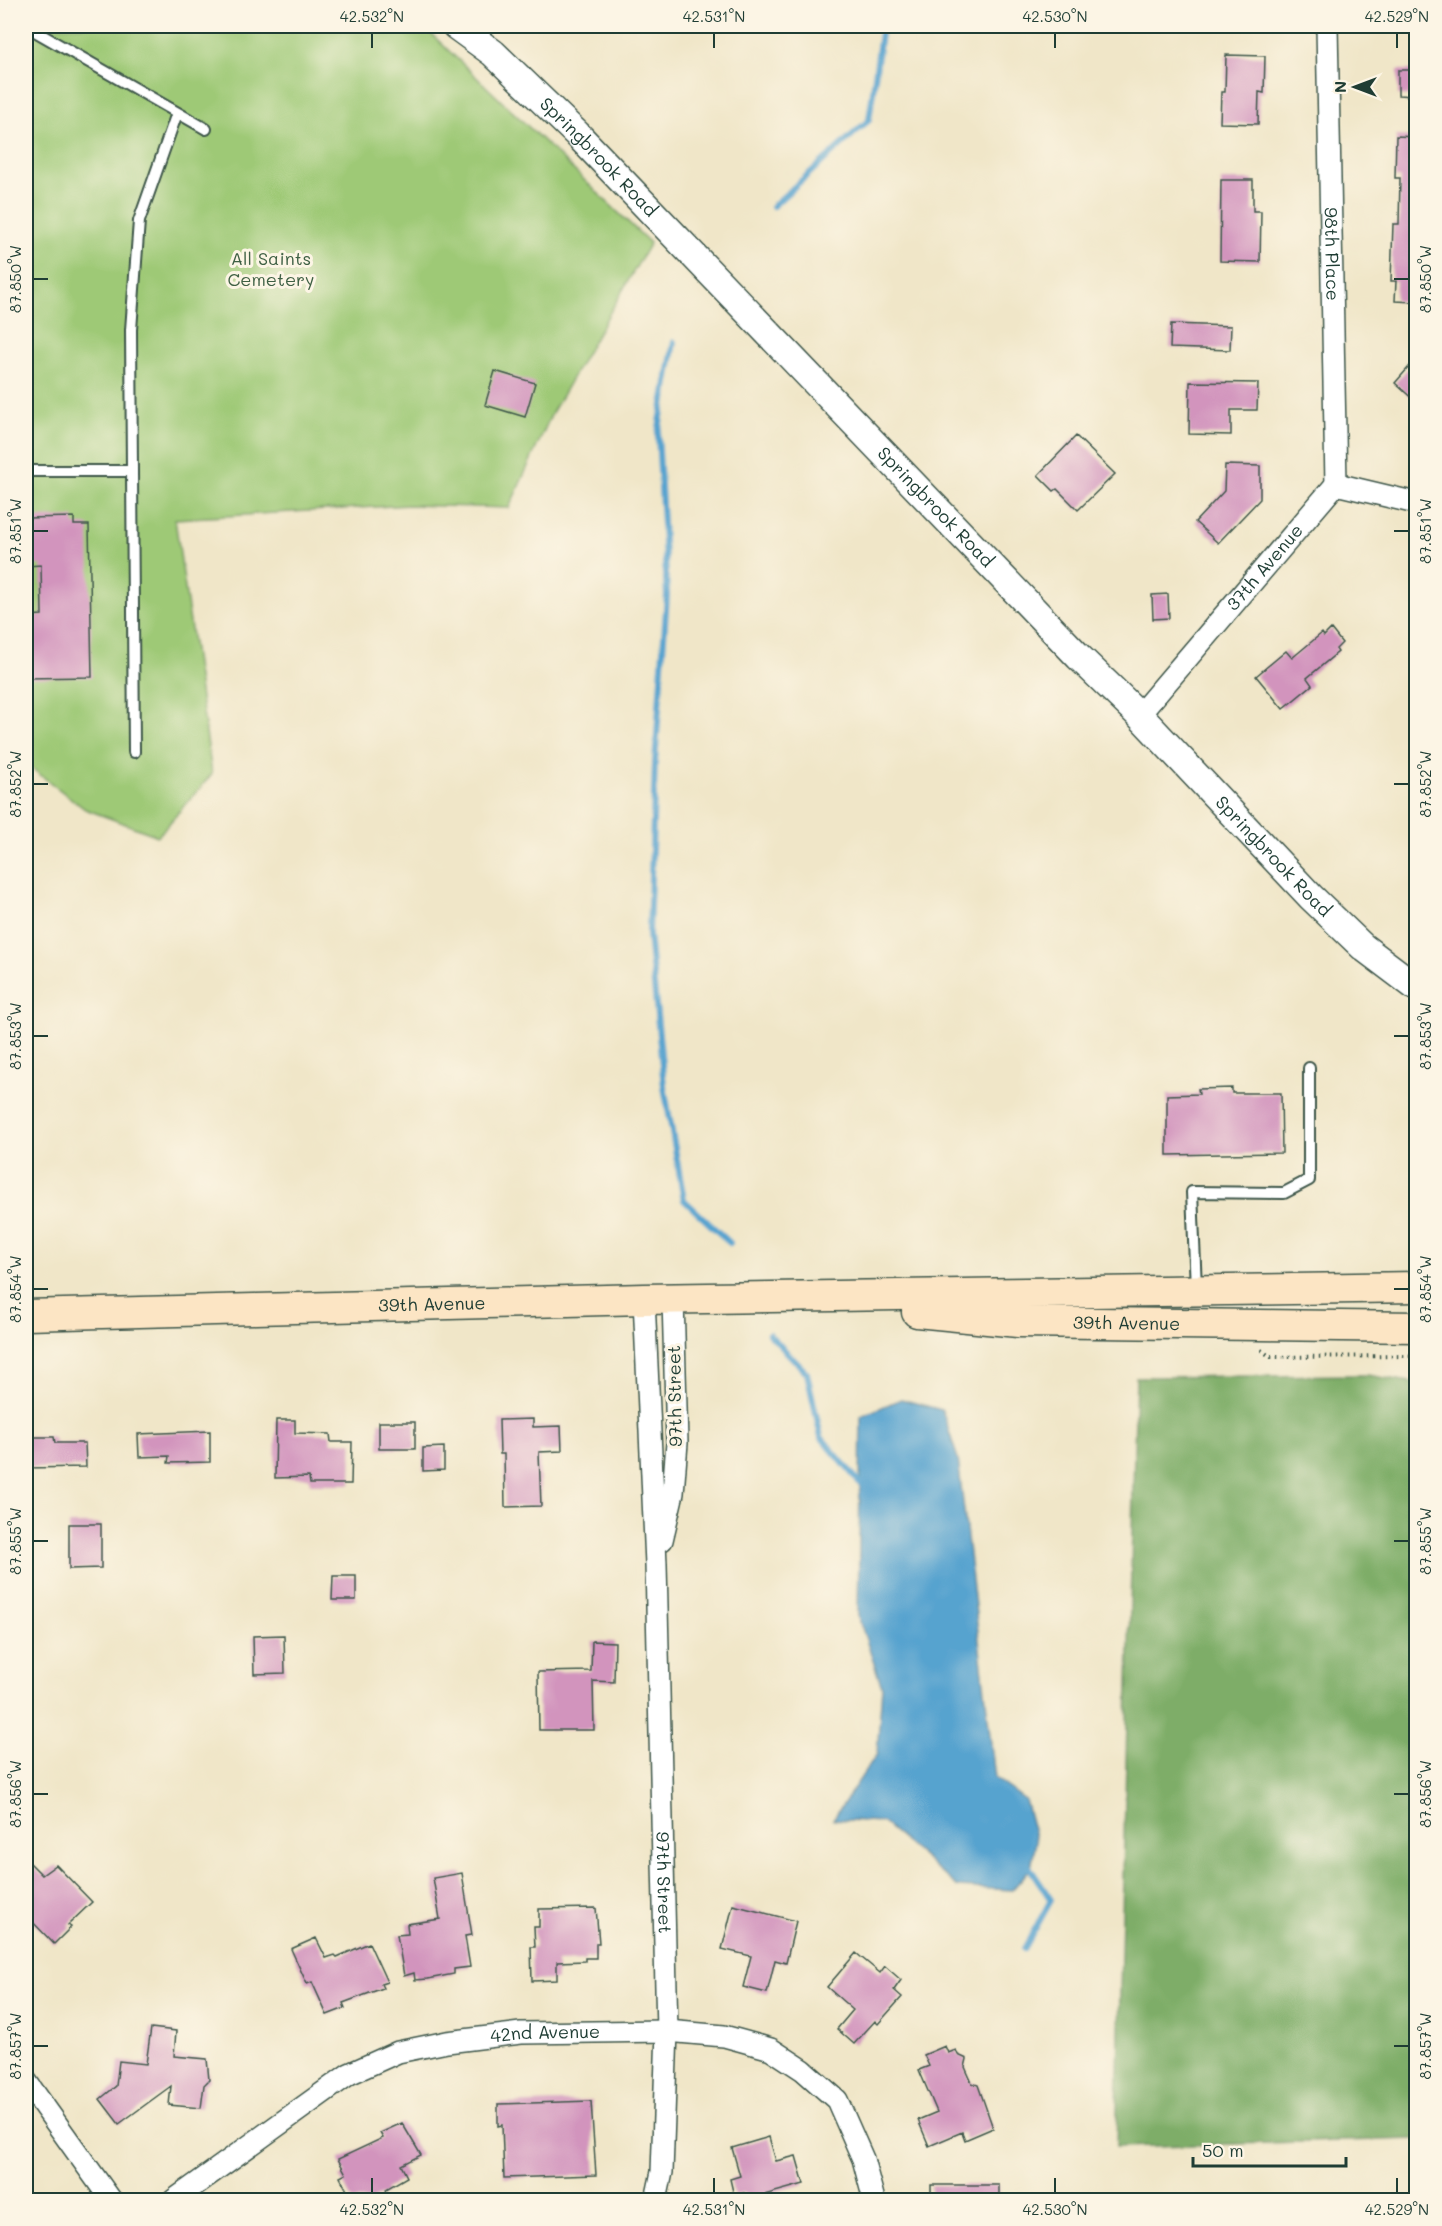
<svg xmlns="http://www.w3.org/2000/svg" width="1442" height="2226" viewBox="0 0 1442 2226" font-family="Mali,sans-serif">
	<rect width="100%" height="100%" fill="#fcf5e5"/>
	<filter id="ink" filterUnits="userSpaceOnUse"><feTurbulence type="fractalNoise" baseFrequency=".0167" numOctaves="2"/><feDisplacementMap in="SourceGraphic" scale="12" xChannelSelector="R" yChannelSelector="G"/><feConvolveMatrix kernelMatrix="1 2 1 2 8 2 1 2 1" color-interpolation-filters="sRGB"/></filter>
	<filter id="wash" filterUnits="userSpaceOnUse"><feTurbulence type="fractalNoise" baseFrequency=".008" numOctaves="4" result="noise"/><feDisplacementMap in="SourceGraphic" scale="24" xChannelSelector="R" yChannelSelector="G"/><feGaussianBlur stdDeviation="1.35" result="paint"/><feColorMatrix in="noise" values="0 0 0 0 0 0 0 0 0 0 0 0 0 0 0 0 0 1.4 0 .05"/><feComposite in="paint" operator="in"/></filter>
	<g filter="url(#wash)">
		<rect width="100%" height="100%" fill="#f0e6c8"/>
		<path fill="#9ec976" stroke="#5e8355" stroke-width="1.5" d="M26,26H423L650,243L552,413L509,508L409,505L175,519L212,774L158,836L85,809L26,764Z"/>
		<path fill="#7ead67" stroke="#4e754e" stroke-width="1.5" d="M1367,1375L1416,1383V2139L1116,2147L1136,1377Z"/>
		<path fill="#56a3cf" stroke="#3a7082" stroke-width="1.5" d="M901,1399L942,1410L958,1459L995,1778L1025,1800L1036,1841L1031,1868L1012,1890L958,1887L882,1822L833,1819L877,1754L882,1687L858,1616L861,1416Z"/>
		<g fill="none" stroke-linecap="round" stroke-linejoin="round">
			<path stroke="#56a3cf" stroke-width="6" d="M773,206L869,120L882,26
				M674,342L658,434L667,595L655,763L649,934L664,1086L684,1200L730,1243
				M769,1334L807,1373L821,1437L859,1482L864,1485
				M1024,1949L1051,1900L1026,1862"/>
		</g>
		<g id="blocks">
			<path fill="#d294bd" d="M1226,55L1265,56L1264,93L1259,92L1258,124L1220,123L1221,92H1225Z
				M1398,70H1416V96L1398,95Z
				M1396,136L1416,137V302L1395,301L1396,281H1391L1393,224H1399L1400,178H1395Z
				M1221,180H1253V211H1261L1260,262L1220,261Z
				M1171,324L1231,326L1230,350L1170,348Z
				M1416,359V402L1395,383Z
				M495,371L535,383L525,417L485,405Z
				M1190,382L1258,383L1257,410H1231V435L1189,434Z
				M1076,436L1115,474L1078,510L1057,489L1054,491L1038,475Z
				M1225,465L1260,466V499L1218,543L1195,522L1224,491Z
				M74,517V525H89L92,677L26,678V616L42,615L41,565L26,566V518Z
				M1168,594L1169,618L1153,619L1152,595Z
				M1331,629L1342,643L1336,649L1338,652L1307,678L1312,685L1283,709L1256,676L1286,651L1292,658L1322,633L1324,636Z
				M1232,1088V1093H1281L1282,1153L1167,1155V1095L1199,1094L1198,1089Z
				M533,1419V1427L561,1426L562,1451L539,1452L541,1506L505,1507L504,1454H500L499,1420Z
				M276,1420H295V1433L330,1434L331,1442H352L351,1484H310L309,1477L275,1478Z
				M379,1422H415V1449H379Z
				M210,1431V1462L168,1463L169,1456L139,1457L138,1434Z
				M26,1437H54L55,1443H85L86,1467L26,1468Z
				M444,1447V1470L423,1471V1448Z
				M69,1524H101V1568L69,1569Z
				M333,1576H356V1600H332Z
				M284,1635L285,1673L254,1674L253,1636Z
				M592,1641L615,1642L614,1682L593,1681L594,1730H539L538,1672L591,1671Z
				M26,1859L42,1875L56,1865L92,1902L68,1925L71,1927L54,1944L26,1915Z
				M462,1873L472,1935L465,1936L470,1967L454,1969V1974L428,1979L415,1980L414,1973L404,1976L397,1935L408,1934L407,1924L440,1919L433,1878Z
				M733,1905L796,1921L786,1963L775,1960L767,1993L743,1987L751,1956L722,1949Z
				M596,1908L599,1943H596V1958H585V1961L557,1962V1980L532,1981L531,1947H535L534,1927H539V1909Z
				M316,1938L326,1958L335,1955L337,1957L369,1943L387,1982L381,1984L383,1988L343,2003L345,2008L327,2015L312,1982L307,1984L291,1949Z
				M856,1953L880,1973L885,1966L901,1980L894,1990L902,1997L878,2024L875,2021L854,2044L837,2029L853,2010L827,1987Z
				M151,2028L176,2031L174,2056L207,2059L209,2080L204,2085L201,2108L169,2105L171,2086L119,2124L100,2099L116,2086L119,2061L146,2064Z
				M945,2046L948,2053L956,2050L958,2055L967,2059L965,2067L972,2083L978,2085L993,2128L965,2140L962,2132L929,2146L918,2120L937,2112L919,2070L929,2066L924,2055Z
				M591,2101L596,2175L504,2178L502,2125L498,2126V2104Z
				M402,2123L421,2155L401,2165L407,2177L386,2189L387,2193L372,2200H352L340,2177L346,2174L338,2159L383,2138L380,2133Z
				M769,2137L776,2161L796,2156L804,2184L746,2200L744,2193L734,2196L730,2179L740,2176L732,2148Z
				M931,2185H999V2200H931Z"/>
		</g>
	</g>
	<g filter="url(#ink)">
		<use href="#blocks" fill-opacity="0" stroke="#3e564a" stroke-width="1.5"/>
		<g fill="none" stroke-linecap="round" stroke-linejoin="round">
			<defs>
				<path id="service" d="M26,26L206,129
					M26,471H131
					M134,752L131,330L139,221L177,113
					M1196,1288L1192,1192L1284,1193L1309,1180V1068"/>
				<g id="minor">
					<path id="s1" d="M1327,26L1336,484"/>
					<path id="s2" d="M1139,715L1336,484L1416,503"/>
					<path id="s3" d="M644,1299L656,1564L667,2031L662,2172L656,2200"/>
					<path d="M662,1540L673,1493L677,1443L673,1299"/>
					<path d="M26,2081L111,2200"/>
					<path id="s4" d="M174,2200L349,2074L398,2052L447,2042L521,2033L667,2031L724,2036L771,2049L803,2070L837,2100L863,2159L874,2200"/>
				</g>
				<g id="tertiary">
					<path id="s5" d="M456,26L493,53L577,134L1079,657L1139,715L1311,897L1363,947L1416,987"/>
				</g>
				<g id="secondary">
					<path id="s6" d="M917,1312L1018,1322L1416,1327"/>
					<path id="s7" d="M26,1315L644,1299L1416,1287"/>
				</g>
			</defs>
			<use href="#service" stroke="#3e564a" stroke-width="14"/>
			<use href="#minor" stroke="#3e564a" stroke-width="24"/>
			<use href="#tertiary" stroke="#3e564a" stroke-width="30"/>
			<use href="#secondary" stroke="#3e564a" stroke-width="33"/>
			<path stroke="#3e564a" stroke-width="4" stroke-dasharray="1.5 4.5" stroke-linecap="butt" d="M1261,1350L1271,1357L1416,1356"/>
			<use href="#service" stroke="#fff" stroke-width="10"/>
			<use href="#minor" stroke="#fff" stroke-width="21"/>
			<use href="#tertiary" stroke="#fff" stroke-width="27"/>
			<use href="#secondary" stroke="#fce5c4" stroke-width="30"/>
		</g>
	</g>
	<path fill="none" stroke="#1f3d34" stroke-width="2" d="M372,33V48M714,33V48M1055,33V48M1397,33V48M33,279H48M1394,279H1409M33,531H48M1394,531H1409M33,784H48M1394,784H1409M33,1036H48M1394,1036H1409M33,1289H48M1394,1289H1409M33,1541H48M1394,1541H1409M33,1794H48M1394,1794H1409M33,2046H48M1394,2046H1409M372,2178V2193M714,2178V2193M1055,2178V2193M1397,2178V2193"/>
	<g text-anchor="middle" stroke-width="6" stroke-linejoin="round" paint-order="stroke">
		<g font-size="18" fill="#1f3d34" stroke="#fcf5e5">
			<text dy="6" stroke="none"><textPath href="#s5" startOffset="194">Springbrook Road</textPath></text>
			<text dy="6" stroke="none"><textPath href="#s1" startOffset="228">98th Place</textPath></text>
			<text dy="6" stroke="none"><textPath href="#s5" startOffset="680">Springbrook Road</textPath></text>
			<text dy="6" stroke="none"><textPath href="#s2" startOffset="194">37th Avenue</textPath></text>
			<text dy="6" stroke="none"><textPath href="#s5" startOffset="1166">Springbrook Road</textPath></text>
			<text dy="6" stroke="none"><textPath href="#s7" startOffset="406">39th Avenue</textPath></text>
			<text dy="6" stroke="none"><textPath href="#s6" startOffset="210">39th Avenue</textPath></text>
			<text transform="translate(675 1396) rotate(-91)" y="6">97th Street</text>
			<text dy="6" stroke="none"><textPath href="#s3" startOffset="584">97th Street</textPath></text>
			<text dy="6" stroke="none"><textPath href="#s4" startOffset="418">42nd Avenue</textPath></text>
		</g>
		<g font-size="18" fill="#3f6044" stroke="#fcf5e5">
			<text x="271" y="265">All Saints<tspan x="271" dy="21">Cemetery</tspan></text>
		</g>
	</g>
	<rect width="1442" height="2226" fill="none" stroke="#fcf5e5" stroke-width="66"/>
	<g transform="translate(1355 87) rotate(270)" stroke="#fcf5e5" stroke-width="4.5" paint-order="stroke">
	<path d="M0-4.5L10 22L0 15L-10 22Z" fill="#1f3d34"/>
	<text y="-9" font-size="16" font-weight="bold" text-anchor="middle" fill="#1f3d34">N</text>
	</g>
	<path d="M1193 2157v9h153v-9" fill="none" stroke="#1f3d34" stroke-width="3"/>
	<text x="1202" y="2157" font-size="18" fill="#1f3d34" stroke="#fcf5e5" stroke-width="4.5" paint-order="stroke">50 m</text>
	<rect x="33" y="33" width="1376" height="2160" fill="none" stroke="#1f3d34" stroke-width="2"/>
	<g font-size="15" text-anchor="middle" fill="#1f3d34">
		<text x="372" y="22">42.532°N</text>
		<text x="714" y="22">42.531°N</text>
		<text x="1055" y="22">42.530°N</text>
		<text x="1397" y="22">42.529°N</text>
		<text transform="translate(1426 279) rotate(-90)" y="5">87.850°W</text>
		<text transform="translate(16 279) rotate(-90)" y="5">87.850°W</text>
		<text transform="translate(1426 531) rotate(-90)" y="5">87.851°W</text>
		<text transform="translate(16 531) rotate(-90)" y="5">87.851°W</text>
		<text transform="translate(1426 784) rotate(-90)" y="5">87.852°W</text>
		<text transform="translate(16 784) rotate(-90)" y="5">87.852°W</text>
		<text transform="translate(1426 1036) rotate(-90)" y="5">87.853°W</text>
		<text transform="translate(16 1036) rotate(-90)" y="5">87.853°W</text>
		<text transform="translate(1426 1289) rotate(-90)" y="5">87.854°W</text>
		<text transform="translate(16 1289) rotate(-90)" y="5">87.854°W</text>
		<text transform="translate(1426 1541) rotate(-90)" y="5">87.855°W</text>
		<text transform="translate(16 1541) rotate(-90)" y="5">87.855°W</text>
		<text transform="translate(1426 1794) rotate(-90)" y="5">87.856°W</text>
		<text transform="translate(16 1794) rotate(-90)" y="5">87.856°W</text>
		<text transform="translate(1426 2046) rotate(-90)" y="5">87.857°W</text>
		<text transform="translate(16 2046) rotate(-90)" y="5">87.857°W</text>
		<text x="372" y="2215">42.532°N</text>
		<text x="714" y="2215">42.531°N</text>
		<text x="1055" y="2215">42.530°N</text>
		<text x="1397" y="2215">42.529°N</text>
	</g>
</svg>
